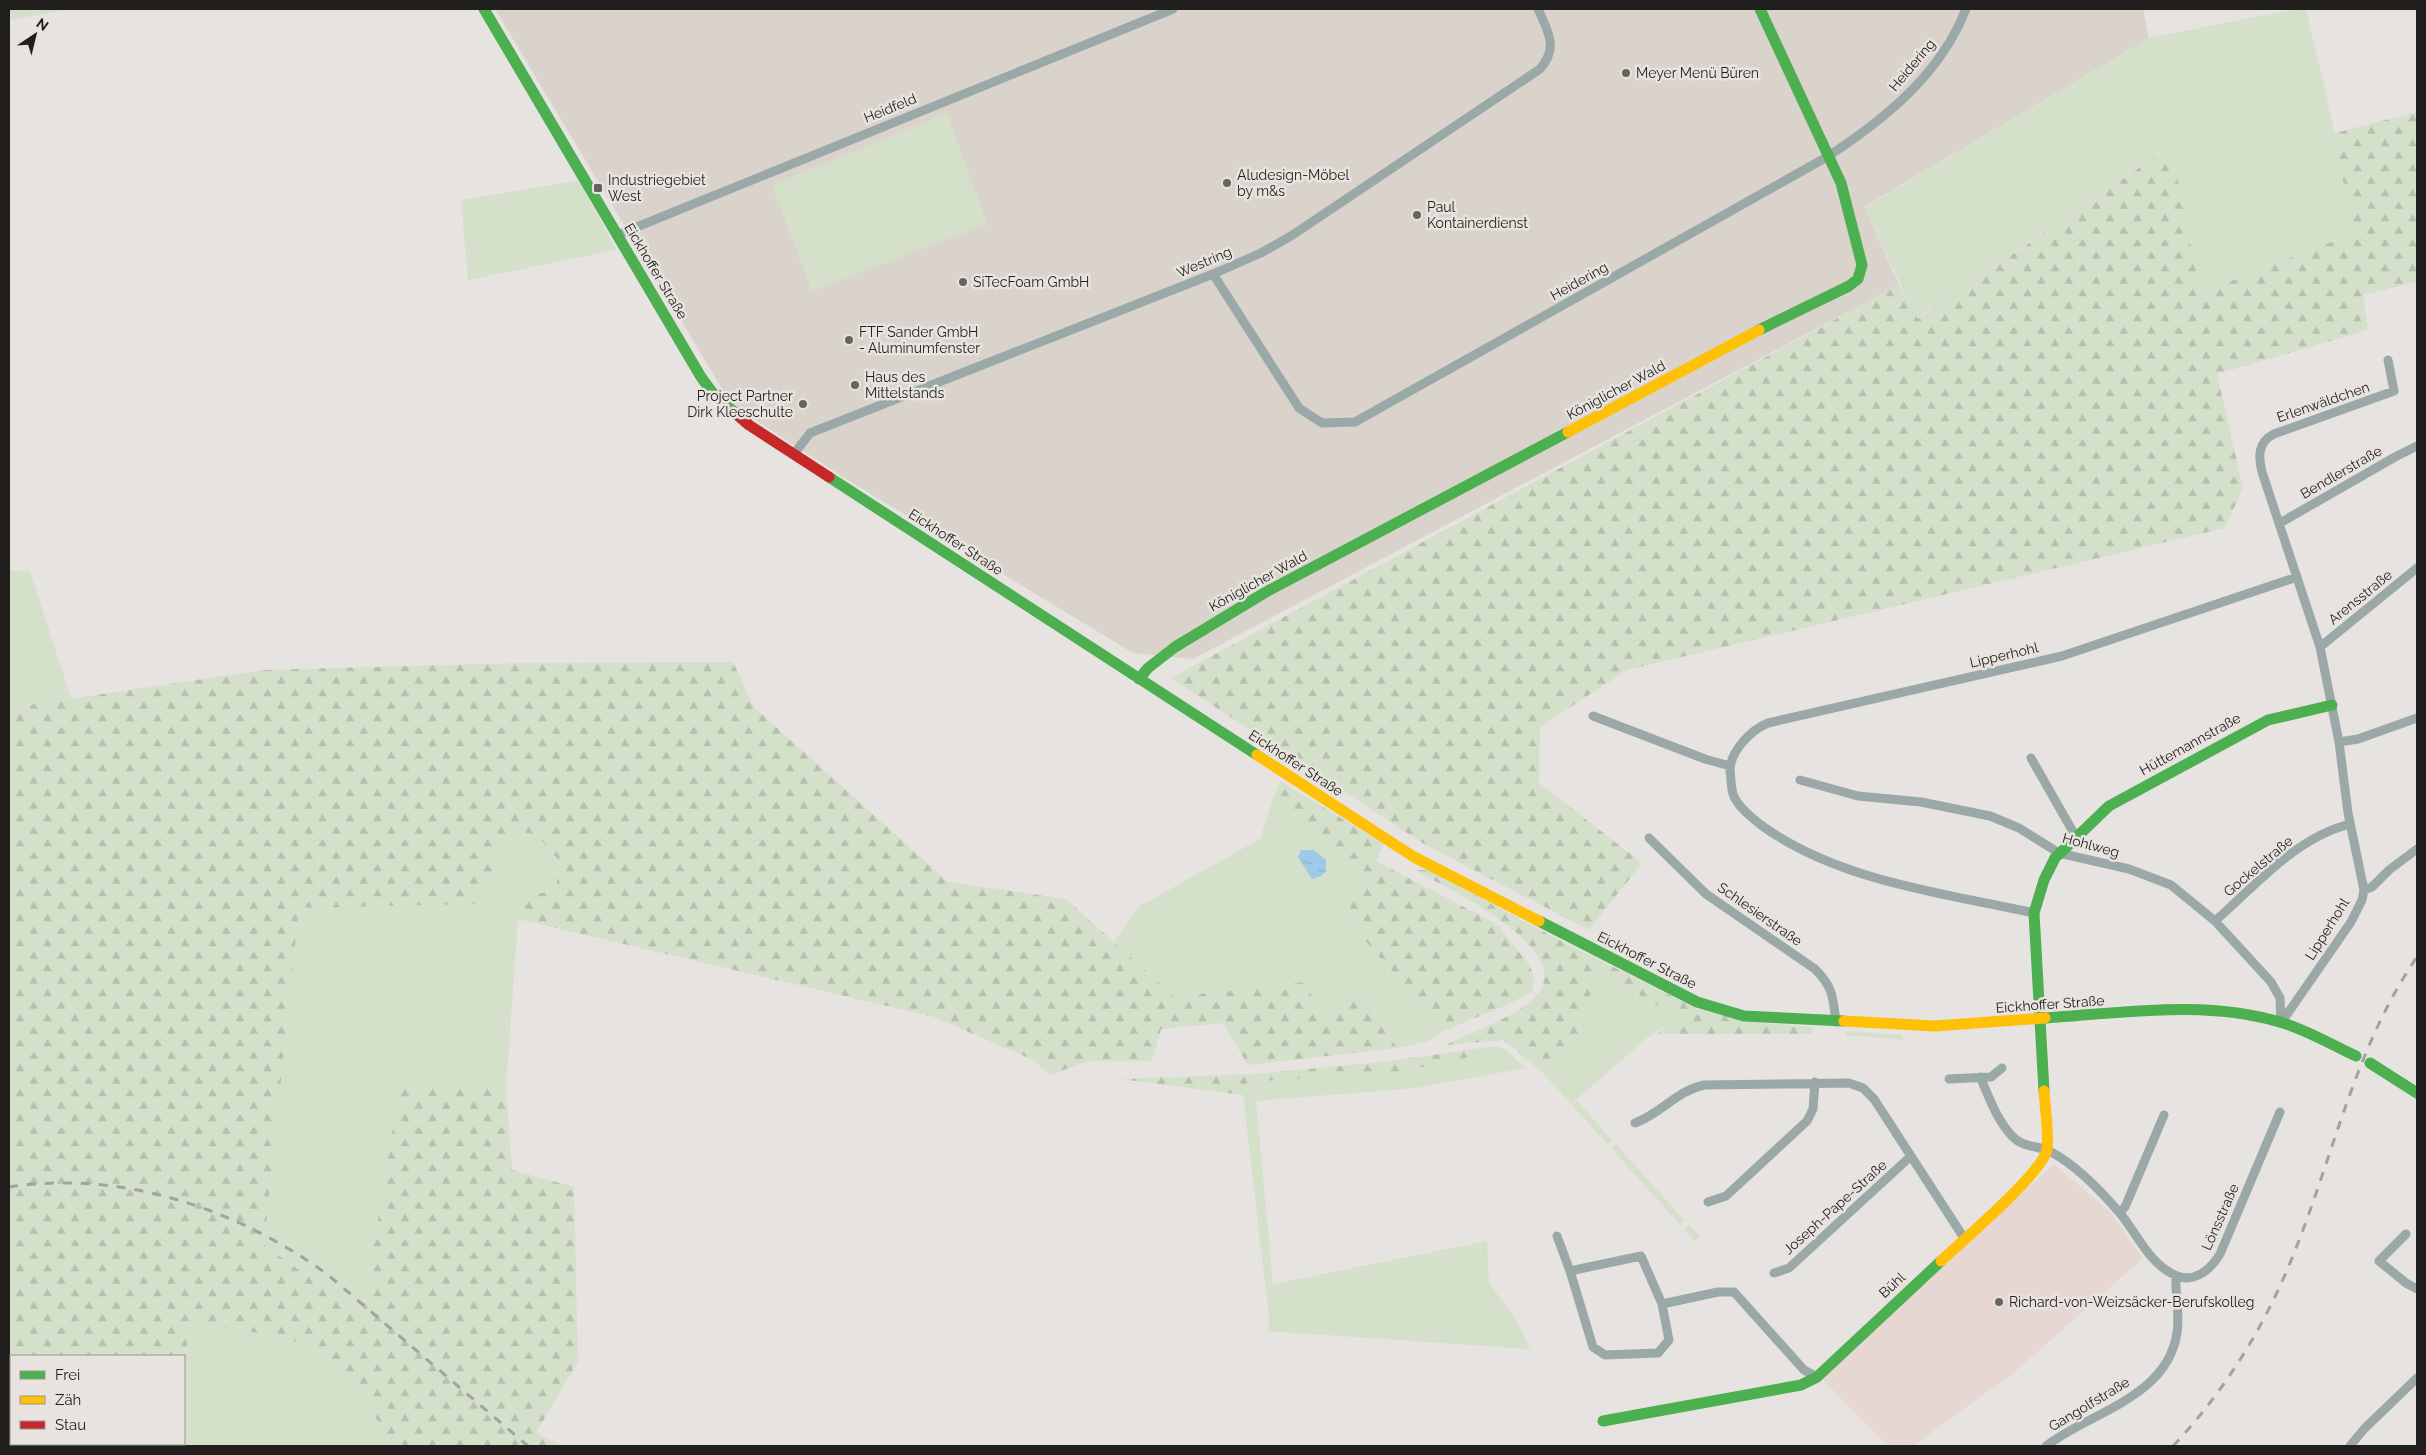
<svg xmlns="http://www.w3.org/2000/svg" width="2426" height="1455" viewBox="0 0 2426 1455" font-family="Raleway,sans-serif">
	<defs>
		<pattern id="forest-firs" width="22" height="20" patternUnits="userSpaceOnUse" patternTransform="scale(1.25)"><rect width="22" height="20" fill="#d5e0cb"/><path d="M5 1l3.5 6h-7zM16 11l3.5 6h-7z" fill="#b7c0ae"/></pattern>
		<pattern id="water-ripples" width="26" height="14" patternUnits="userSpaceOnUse" patternTransform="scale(1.25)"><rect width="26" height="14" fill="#a0c8e7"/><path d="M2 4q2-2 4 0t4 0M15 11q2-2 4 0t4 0" fill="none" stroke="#8aabc6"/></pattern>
	</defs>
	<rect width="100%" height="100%" fill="#e6e3e0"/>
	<path fill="#d9d3cc" d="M495,9H2143L2149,38L1864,207L1899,285L1193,659L1133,653L846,479L731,404Z"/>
	<path fill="#e6d7d2" d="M2054,1164L2109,1211L2143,1258L2017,1370L1913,1446H1888L1820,1377Z"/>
	<path fill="#d5e0cb" d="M9,9H73L9,20Z
		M2296,9H2306L2335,133L2352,234L2200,293L2170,146L1917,319L1864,208L2149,38Z
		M947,113L987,224L812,291L772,185Z
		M576,181L581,184L616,250L468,280L461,200Z
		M9,571H30L71,698L9,708Z
		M1273,799L1375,883L1340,907L1369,945L1443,1031L1429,1041L1397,1048L1367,996L1321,1012L1304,982L1175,997L1114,942L1140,906L1260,839Z
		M508,829L537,835L559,861L556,891L513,898L518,919L506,1088L400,1087L362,1315L264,1245L299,908L475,904L493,880L496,856Z
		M1597,969L1634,992L1680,1017L1647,1038L1571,1104L1542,1072L1575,1045Z
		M1845,1031L1901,1035L1904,1040L1847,1035Z
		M1506,1049L1525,1068L1416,1088L1256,1101L1273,1284L1487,1241L1489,1283L1516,1320L1530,1349L1268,1331L1269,1317L1243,1095L1247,1082L1394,1073Z
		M1577,1101L1612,1140L1608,1145L1572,1105Z
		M1616,1144L1685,1221L1680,1225L1611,1148Z
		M1689,1225L1700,1237L1695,1241L1684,1229Z
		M190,1324C231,1330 297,1333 330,1359C353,1377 377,1421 393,1446H174V1444H184V1370Z"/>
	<path fill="url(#forest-firs)" d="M2417,112V282L2363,295L2368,330L2217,374L2243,488L2225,528L1627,670L1540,727L1539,783L1642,863L1589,930L1424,844L1171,678L1899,285L1918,319L2171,146L2200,293L2352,234L2335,133Z
		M733,662L754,707L948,882L1066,899L1175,997L1304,982L1321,1012L1366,996L1397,1048L1248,1065L1223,1023L1161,1029L1152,1061H1089L1050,1075L1033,1060L934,1017L518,919L513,897L556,891L559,861L537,835L508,829L496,856L493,880L475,904L299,908L264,1245L362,1315L400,1086L506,1088L512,1170L574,1187L578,1361L536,1433L563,1446H393C377,1421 353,1377 330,1359C298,1333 231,1330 190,1324L184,1370V1356H11V1444H174V1446H9V708L262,670L519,663Z
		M1280,781L1384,844L1376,861L1498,925L1530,966L1535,980L1531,992L1507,1005L1443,1031L1369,945L1340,906L1375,883L1273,799Z
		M1414,870H1428L1561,941L1698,1009L1745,1021L1812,1027L1813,1034H1657L1679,1017L1634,992L1598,969L1575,1045L1542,1072L1504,1040L1446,1045C1474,1031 1509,1020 1533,999C1585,952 1444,886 1414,870Z
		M1496,1046L1506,1049L1394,1073L1247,1082L1243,1095L1120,1079L1254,1074L1391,1061Z"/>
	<path fill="url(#water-ripples)" d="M1301,850H1314L1326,860V871L1321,876L1312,879L1298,857Z"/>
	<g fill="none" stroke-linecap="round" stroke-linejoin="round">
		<path stroke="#9aa9a7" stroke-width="9" d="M617,235L1173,9
			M1213,274L1299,408L1322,423L1355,422L1827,157C1885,119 1940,75 1966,9
			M794,454L810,433L1213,274L1261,253L1291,236L1540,69C1559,47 1548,32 1538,9
			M2280,523L2395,457L2417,446
			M2320,647L2417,568
			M1593,716L1705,759L1730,766
			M2339,742L2358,739L2417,718
			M2031,758L2076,837
			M1800,780L1858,796L1921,802L1990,816L2019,828L2059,853L2129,869L2171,885L2215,921L2271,982L2280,998L2281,1023
			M1649,838L1706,894L1815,969C1833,987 1833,997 1836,1022
			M2364,890L2372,887L2389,870L2417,849
			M2034,913C1943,893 1838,881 1761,825C1751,817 1737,806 1733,794C1731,787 1731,778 1730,771C1730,751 1751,730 1768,723L2062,656L2297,577
			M2215,921C2255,886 2296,837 2350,824
			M2281,1023L2351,922L2362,900L2364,890L2348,813L2339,742L2320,647L2262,472C2258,456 2258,442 2274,434L2394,391L2388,360
			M1980,1077C1989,1097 1997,1121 2013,1137C2024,1148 2038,1145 2051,1152C2076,1165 2100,1190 2119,1212C2137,1233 2149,1265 2177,1276C2195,1283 2211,1269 2220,1254L2280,1112
			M1949,1079L1991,1077L2002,1068
			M1635,1123C1662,1113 1676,1091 1704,1085L1849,1083L1863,1088L1874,1099L1964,1238
			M1708,1202L1726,1196L1807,1121L1813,1109L1815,1082
			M2120,1212L2125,1207L2164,1115
			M2406,1234L2379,1261L2406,1283L2417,1289
			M1557,1236L1570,1271
			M1774,1273L1789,1268L1911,1156
			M1662,1304L1669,1340L1658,1353L1605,1355L1593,1347L1570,1271L1641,1256L1662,1304L1718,1292H1734L1804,1370L1817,1377
			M2046,1446C2090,1412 2167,1398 2177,1333C2180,1314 2175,1294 2176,1276
			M2350,1446L2364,1429L2417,1378"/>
		<path stroke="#4caf50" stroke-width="11" d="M484,9L701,377L715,396L734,412
			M1759,330L1849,286L1858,279L1862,265L1841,183L1760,9
			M829,477L1257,755
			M1139,679L1148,668L1175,647L1266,592L1568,432
			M1539,921L1697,1002L1744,1016L1844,1021
			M2045,1018C2123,1013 2207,999 2283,1023C2309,1031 2332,1045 2356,1056
			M2370,1063L2417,1093
			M2044,1091L2034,913L2044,880L2055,858L2109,806L2268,720L2332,705
			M1603,1421L1801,1385L1817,1377L1941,1261"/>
		<path stroke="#ffc107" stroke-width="11" d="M1568,432L1759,330
			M1257,755L1414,857L1539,921
			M1844,1021L1935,1026L2045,1018
			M1941,1261C1961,1242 2044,1172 2047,1149C2049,1131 2045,1109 2044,1091"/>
		<path stroke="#c62828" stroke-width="11" d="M734,412L749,425L829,477"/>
		<path stroke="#9ea4a2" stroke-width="3" stroke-dasharray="9 9" stroke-linecap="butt" d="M9,1187C123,1170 235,1208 327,1274L528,1446
			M2173,1446C2223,1393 2262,1331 2290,1263C2333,1160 2353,1050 2417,957"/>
	</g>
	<g fill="#656461" stroke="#e8e3de" stroke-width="2">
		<circle cx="1626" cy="73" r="5"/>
		<circle cx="1227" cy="183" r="5"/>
		<rect x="593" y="183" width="10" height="10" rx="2.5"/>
		<circle cx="1417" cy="215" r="5"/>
		<circle cx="963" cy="282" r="5"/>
		<circle cx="849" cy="340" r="5"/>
		<circle cx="855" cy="385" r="5"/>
		<circle cx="803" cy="404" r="5"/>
		<circle cx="1999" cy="1302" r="5"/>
	</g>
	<g text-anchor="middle" stroke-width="5" stroke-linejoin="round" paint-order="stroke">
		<g font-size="14" fill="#201f1d" stroke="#e8e3de">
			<text transform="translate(1912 65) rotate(-50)" y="5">Heidering</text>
			<text transform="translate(890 108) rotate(-22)" y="5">Heidfeld</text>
			<text transform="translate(1204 262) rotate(-23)" y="5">Westring</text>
			<text transform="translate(656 271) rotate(59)" y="5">Eickhoffer Straße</text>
			<text transform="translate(1579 281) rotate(-29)" y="5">Heidering</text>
			<text transform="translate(1616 390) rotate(-28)" y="5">Königlicher Wald</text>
			<text transform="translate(2323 402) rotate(-19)" y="5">Erlenwäldchen</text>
			<text transform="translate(2341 472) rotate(-30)" y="5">Bendlerstraße</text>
			<text transform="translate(956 542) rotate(33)" y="5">Eickhoffer Straße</text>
			<text transform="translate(1258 581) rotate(-29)" y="5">Königlicher Wald</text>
			<text transform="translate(2360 597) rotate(-39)" y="5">Arensstraße</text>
			<text transform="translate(2004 655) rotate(-13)" y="5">Lipperhohl</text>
			<text transform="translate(2190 744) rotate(-29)" y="5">Hüttemannstraße</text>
			<text transform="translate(1296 763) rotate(33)" y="5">Eickhoffer Straße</text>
			<text transform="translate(2091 845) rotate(15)" y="5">Hohlweg</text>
			<text transform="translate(2258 866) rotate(-40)" y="5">Gockelstraße</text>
			<text transform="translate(1760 914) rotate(35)" y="5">Schlesierstraße</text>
			<text transform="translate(2327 929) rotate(-58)" y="5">Lipperhohl</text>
			<text transform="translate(1647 960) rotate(27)" y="5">Eickhoffer Straße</text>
			<text transform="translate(2050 1004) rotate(-4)" y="5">Eickhoffer Straße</text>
			<text transform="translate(1835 1207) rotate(-42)" y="5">Joseph-Pape-Straße</text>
			<text transform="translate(2220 1217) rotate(-66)" y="5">Lönsstraße</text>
			<text transform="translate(1892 1285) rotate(-43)" y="5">Bühl</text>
			<text transform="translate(2089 1404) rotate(-31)" y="5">Gangolfstraße</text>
		</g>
		<g font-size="14" fill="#201f1d" stroke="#e8e3de" text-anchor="start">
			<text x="1636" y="78">Meyer Menü Büren</text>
			<text x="1237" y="180">Aludesign-Möbel<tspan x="1237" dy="16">by m&amp;s</tspan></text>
			<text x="608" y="185">Industriegebiet<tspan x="608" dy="16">West</tspan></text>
			<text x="1427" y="212">Paul<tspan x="1427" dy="16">Kontainerdienst</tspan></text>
			<text x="973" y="287">SiTecFoam GmbH</text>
			<text x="859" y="337">FTF Sander GmbH<tspan x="859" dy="16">- Aluminumfenster</tspan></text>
			<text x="865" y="382">Haus des<tspan x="865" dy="16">Mittelstands</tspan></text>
			<text x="793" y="401" text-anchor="end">Project Partner<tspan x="793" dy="16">Dirk Kleeschulte</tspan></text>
			<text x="2009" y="1307">Richard-von-Weizsäcker-Berufskolleg</text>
		</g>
	</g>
	<rect width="2426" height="1455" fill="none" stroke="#201f1d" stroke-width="20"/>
	<rect x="10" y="1355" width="175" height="90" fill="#e8e3de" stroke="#989591"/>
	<rect x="20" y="1371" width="25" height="8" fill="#4caf50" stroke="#989591"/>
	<text x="55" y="1380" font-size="15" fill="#201f1d">Frei</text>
	<rect x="20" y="1396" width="25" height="8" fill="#ffc107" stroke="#989591"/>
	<text x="55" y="1405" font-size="15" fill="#201f1d">Zäh</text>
	<rect x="20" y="1421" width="25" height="8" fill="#c62828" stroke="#989591"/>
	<text x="55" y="1430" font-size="15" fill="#201f1d">Stau</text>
	<g transform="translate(35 35) rotate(35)" stroke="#e8e3de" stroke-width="4" paint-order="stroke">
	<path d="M0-4L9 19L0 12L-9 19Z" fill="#201f1d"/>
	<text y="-8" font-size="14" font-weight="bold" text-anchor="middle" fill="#201f1d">N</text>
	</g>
</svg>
